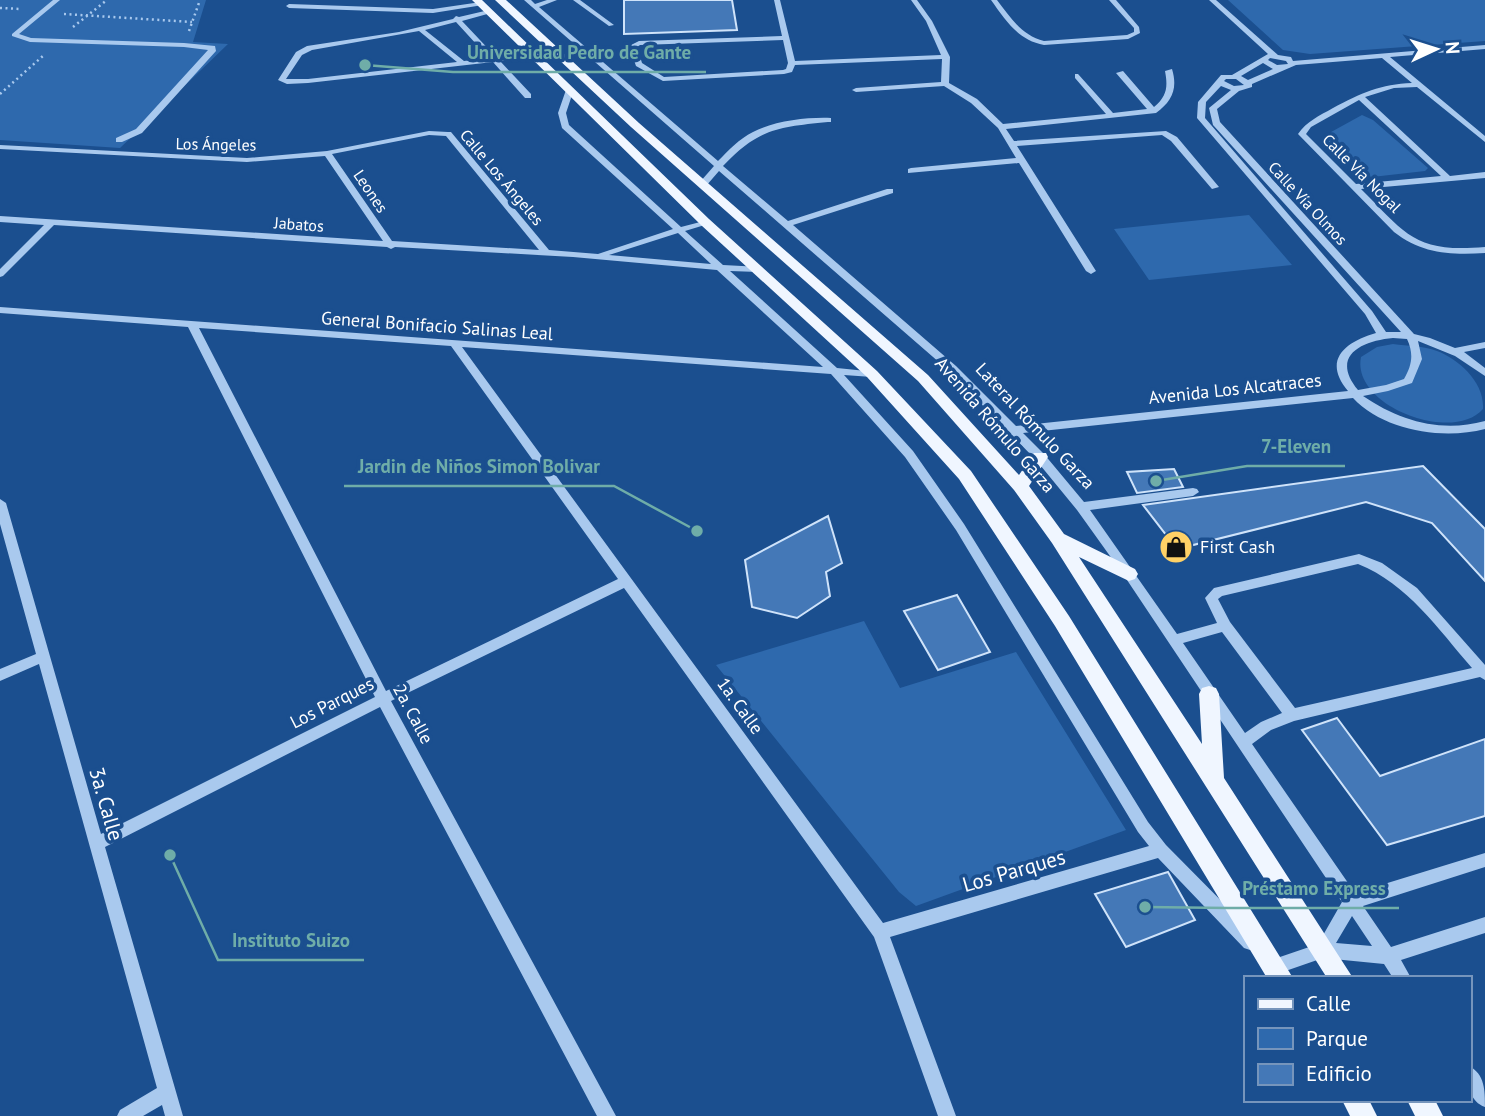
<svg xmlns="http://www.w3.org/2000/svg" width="1485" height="1116" viewBox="0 0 1485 1116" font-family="'PT Sans',sans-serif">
	<rect width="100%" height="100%" fill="#1b4f8f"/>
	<path fill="#2e69ad" d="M0,0H206L193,42L228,44L120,148L0,140Z
		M1228,0H1485V41L1310,54L1283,50Z
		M1362,115L1373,120L1428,168L1425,171L1372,177L1365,175L1322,137Z
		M1249,215L1292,265L1149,280L1114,229Z
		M1393,344C1408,346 1423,346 1437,351C1458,359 1485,382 1483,409C1453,444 1351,406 1361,357L1377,347Z
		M864,621L900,688L1016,652L1126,830L916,906L899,892L716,665Z"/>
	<path fill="#4478b7" stroke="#cfe3fa" stroke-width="2" d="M624,0H732L737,30L624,34Z
		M1423,466L1485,529V581L1432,523L1366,502L1177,549L1143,505Z
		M1174,469L1183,487L1137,493L1127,472Z
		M828,516L842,563L826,572L830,596L797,618L752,607L745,560Z
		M957,595L990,652L938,670L904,611Z
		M1337,718L1380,776L1485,739V816L1387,845L1302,730Z
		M1168,872L1195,920L1126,947L1095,894Z"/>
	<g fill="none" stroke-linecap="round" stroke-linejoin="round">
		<path stroke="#a9c9ee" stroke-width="2.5" stroke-dasharray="2 3.5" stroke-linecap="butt" d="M0,8L21,9
			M64,14L192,22
			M73,27L107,0
			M189,31L200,0
			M0,94L44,55"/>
		<path fill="#a9c9ee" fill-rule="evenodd" d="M53,0H60L19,34L31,38L184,43L215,46L216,51L142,133L122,142H116V138L136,129L208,50L184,47L30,42L12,36V34Z
			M524,0H531L535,4L547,0H557L539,7L718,161C729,150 739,139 753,132C774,121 807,117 831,118V122H828C779,127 759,128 723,166L788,221L887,189H893V193L793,225L956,366L1016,426L1348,391C1322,360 1345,342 1376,333L1365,314L1197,118L1198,102L1221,75H1232L1268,54L1209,0H1216L1278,55L1291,57L1293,61L1485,45V49L1390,57L1485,136V142L1417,87L1394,88L1365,97L1450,176L1485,172V178L1361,189C1407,235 1415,253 1485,247V253C1451,255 1422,254 1394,232L1298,134C1307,121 1319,116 1333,108C1361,93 1381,84 1412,83L1382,58L1296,65L1252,84V87L1239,91L1217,109L1220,122L1414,334L1430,338L1455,348L1485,342V348L1464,352L1485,368V376L1455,356L1418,341L1422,359L1412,383L1388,391L1363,396C1400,421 1441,433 1485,421V429C1443,440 1384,431 1353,398L1023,433L1044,454L1084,502L1193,488L1197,489L1199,492L1193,496L1090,510L1177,634L1217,623L1205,598L1214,588L1359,554L1382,563L1417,588L1485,665V680L1480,677L1294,721L1271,730L1252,744L1355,893L1485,853V867L1363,906L1391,947L1485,917V933L1401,960L1411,978H1393L1384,964L1323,958L1274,975L1268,973L1262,963L1264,957L1270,955L1277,958L1318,944L1342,902L1125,577L1077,510L1036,460L948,370L719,171L706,186H700V182L714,166ZM1270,58L1286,61L1288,64L1277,65L1268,60ZM1263,63L1273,69L1248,80L1241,76ZM1226,79H1236L1244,85L1234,86L1224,81ZM1221,86L1231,90L1209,108L1213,125L1401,332H1386L1372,311L1205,118L1206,102ZM1359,100L1441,176L1356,184L1306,134L1311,127ZM1393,338L1407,339C1414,354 1412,365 1404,379L1386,385L1358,390C1330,356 1361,341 1393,338ZM1358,564C1408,584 1438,629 1472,668L1295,708L1230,622L1218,599L1222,596ZM1222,632L1282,713L1261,722L1245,733L1183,643ZM1352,916L1372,946L1336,943Z
			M573,0H580L614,25L609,26Z
			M774,0H780L795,61L941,55L926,21L911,0H917L932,21L950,57L949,83L977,99L1003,124L1106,114L1075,78V74H1078L1113,113L1147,109L1116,73L1123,71L1154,107C1167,96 1168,87 1165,71L1172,69C1178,89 1172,101 1156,113L1006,129L1014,141L1166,131L1177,137L1219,187L1212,189L1171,141L1162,135L1017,146L1096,271L1091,274L1086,271L1019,163L908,173V169L911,168L1016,158L998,128L971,103L944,86L856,92L852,90L856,88L941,82L942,59L795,65L792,72L784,74L663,81L636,66L629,46L639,41L782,36ZM783,40L788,63L786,69L783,70L664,77L642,63L637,47L640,45Z
			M991,0H997C1010,17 1022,36 1044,41L1127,35L1134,32V28L1109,0H1116L1139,27L1140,33L1128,39L1044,45C1018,40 1006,21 991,0Z
			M481,2L484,4L483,5L433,13L289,8L286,6L289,4L433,9Z
			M489,10L491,11V13L462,21L496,57L536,53L537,55L533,57L500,61L531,94V98H525L493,62L308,83L287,84L278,80L296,52L307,46L399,32L453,19L456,16L459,17ZM456,22L489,58L464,61L425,30ZM419,31L457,62L308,79H286L302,55L312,50Z
			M567,87L574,89L566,113L569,125L681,227L708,220V224L685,231L723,265L761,267V271L758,272L730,271L837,368L876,372V376L872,377L844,375L913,451L964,524L1148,822L1166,845L1256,936L1258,942L1256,948L1250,950L1244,948L1158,858L890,937L956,1116H938L874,937L624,588L391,701L616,1116H597L380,707L105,847L183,1116H165L162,1105L143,1116H117L120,1110L157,1088L39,664L0,681V669L36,654L0,524V499L6,503L101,834L375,697L188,327L0,313V307L823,367L717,270L573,257L395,247L391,249L387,247L54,225L3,276L0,277V269L44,225L0,222V216L383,241L325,156L247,162L0,149V145L247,158L327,151L429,131L448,132H451L549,250L598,254L673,229L562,128L558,113ZM429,135L446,136L539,250L392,241L332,154ZM678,233L711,264L609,255ZM199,328L451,346L618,579L386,691ZM462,347L831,374L905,457L956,530L1138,832L1149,846L883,923Z
			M1469,1066C1485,1074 1485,1091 1485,1107C1467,1100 1469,1083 1469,1066Z"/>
		<path fill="#f0f6ff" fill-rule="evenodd" d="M472,0H482L709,219L877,371L971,471L1069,616L1293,978H1267L1055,626L959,479L867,377L701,225Z
			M495,0H506L639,123L928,375L1019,475L1034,453H1046L1048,457L1029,486L1064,534L1135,569L1138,574L1135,579L1129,581L1079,557L1202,744L1199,694L1202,688L1209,686L1216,688L1219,694L1224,778L1353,978H1327L1052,543L1014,490L918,381L631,127Z
			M1342,1100H1369L1377,1116H1350Z
			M1407,1100H1435L1443,1116H1415Z"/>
	</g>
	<defs>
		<symbol id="shop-disc" viewBox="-11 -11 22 22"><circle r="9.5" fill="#ffd166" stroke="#1b4f8f"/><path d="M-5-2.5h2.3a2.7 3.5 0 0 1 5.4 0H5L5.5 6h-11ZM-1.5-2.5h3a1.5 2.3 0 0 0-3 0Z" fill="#111"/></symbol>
	</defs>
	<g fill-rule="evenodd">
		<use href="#shop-disc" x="1157" y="528" width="38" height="38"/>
	</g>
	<g text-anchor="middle" stroke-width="7" stroke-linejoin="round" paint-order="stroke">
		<g font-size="16" fill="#fff" stroke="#1b4f8f">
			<text transform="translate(216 144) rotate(1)" y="6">Los Ángeles</text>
			<text transform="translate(1362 173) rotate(45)" y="6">Calle Vía Nogal</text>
			<text transform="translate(502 177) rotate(50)" y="6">Calle Los Ángeles</text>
			<text transform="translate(371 191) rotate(56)" y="6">Leones</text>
			<text transform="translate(1308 203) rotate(47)" y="6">Calle Vía Olmos</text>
			<text transform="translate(299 224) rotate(4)" y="6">Jabatos</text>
		</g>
		<g font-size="18" fill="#fff" stroke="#1b4f8f">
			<text transform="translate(437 326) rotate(4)" y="6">General Bonifacio Salinas Leal</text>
			<text transform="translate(1235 389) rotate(-6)" y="6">Avenida Los Alcatraces</text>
			<text transform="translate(995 425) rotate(49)" y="6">Avenida Rómulo Garza</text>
			<text transform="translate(1035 426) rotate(47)" y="6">Lateral Rómulo Garza</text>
			<text transform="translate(332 703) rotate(-27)" y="6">Los Parques</text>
			<text transform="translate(740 706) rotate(54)" y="6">1a. Calle</text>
			<text transform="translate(413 714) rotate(62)" y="6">2a. Calle</text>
		</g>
		<g font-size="18" fill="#fff" stroke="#1b4f8f" text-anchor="start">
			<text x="1200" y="553">First Cash</text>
		</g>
		<g font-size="21" fill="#fff" stroke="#1b4f8f">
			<text transform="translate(106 804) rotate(74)" y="7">3a. Calle</text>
			<text transform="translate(1014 871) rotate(-16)" y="7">Los Parques</text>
		</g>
	</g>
	<path fill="none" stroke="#6fada8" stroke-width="2.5" d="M365 65L453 72H706M1156 481L1247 466H1345M697 531L614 486H344M1145 907L1228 908H1399M170 855L218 960H364"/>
	<g fill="#6fada8" stroke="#1b4f8f" stroke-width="2.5">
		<circle cx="365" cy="65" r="7"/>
		<circle cx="1156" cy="481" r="7"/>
		<circle cx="697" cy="531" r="7"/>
		<circle cx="1145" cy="907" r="7"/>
		<circle cx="170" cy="855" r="7"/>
	</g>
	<g font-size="19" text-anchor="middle" font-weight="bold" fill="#6fada8" stroke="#1b4f8f" stroke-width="7" stroke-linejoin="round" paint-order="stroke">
		<text x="579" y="59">Universidad Pedro de Gante</text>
		<text x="1296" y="453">7-Eleven</text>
		<text x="479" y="473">Jardin de Niños Simon Bolivar</text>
		<text x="1314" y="895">Préstamo Express</text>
		<text x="291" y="947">Instituto Suizo</text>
	</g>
	<rect x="1244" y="976" width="228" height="126" fill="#1b4f8f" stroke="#7695bc" stroke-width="2"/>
	<rect x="1258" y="999" width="35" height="10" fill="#f0f6ff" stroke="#7695bc" stroke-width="2"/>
	<text x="1306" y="1011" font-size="21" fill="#ffffff">Calle</text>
	<rect x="1258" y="1028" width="35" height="21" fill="#2e69ad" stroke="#7695bc" stroke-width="2"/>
	<text x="1306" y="1046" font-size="21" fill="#ffffff">Parque</text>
	<rect x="1258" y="1064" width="35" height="21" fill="#4478b7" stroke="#7695bc" stroke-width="2"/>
	<text x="1306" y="1081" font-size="21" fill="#ffffff">Edificio</text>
	<g transform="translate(1436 49) rotate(86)" stroke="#1b4f8f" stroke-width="5" paint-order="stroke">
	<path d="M0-5L12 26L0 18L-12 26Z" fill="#ffffff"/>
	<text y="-10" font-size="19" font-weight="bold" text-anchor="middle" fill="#ffffff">N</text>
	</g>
</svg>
